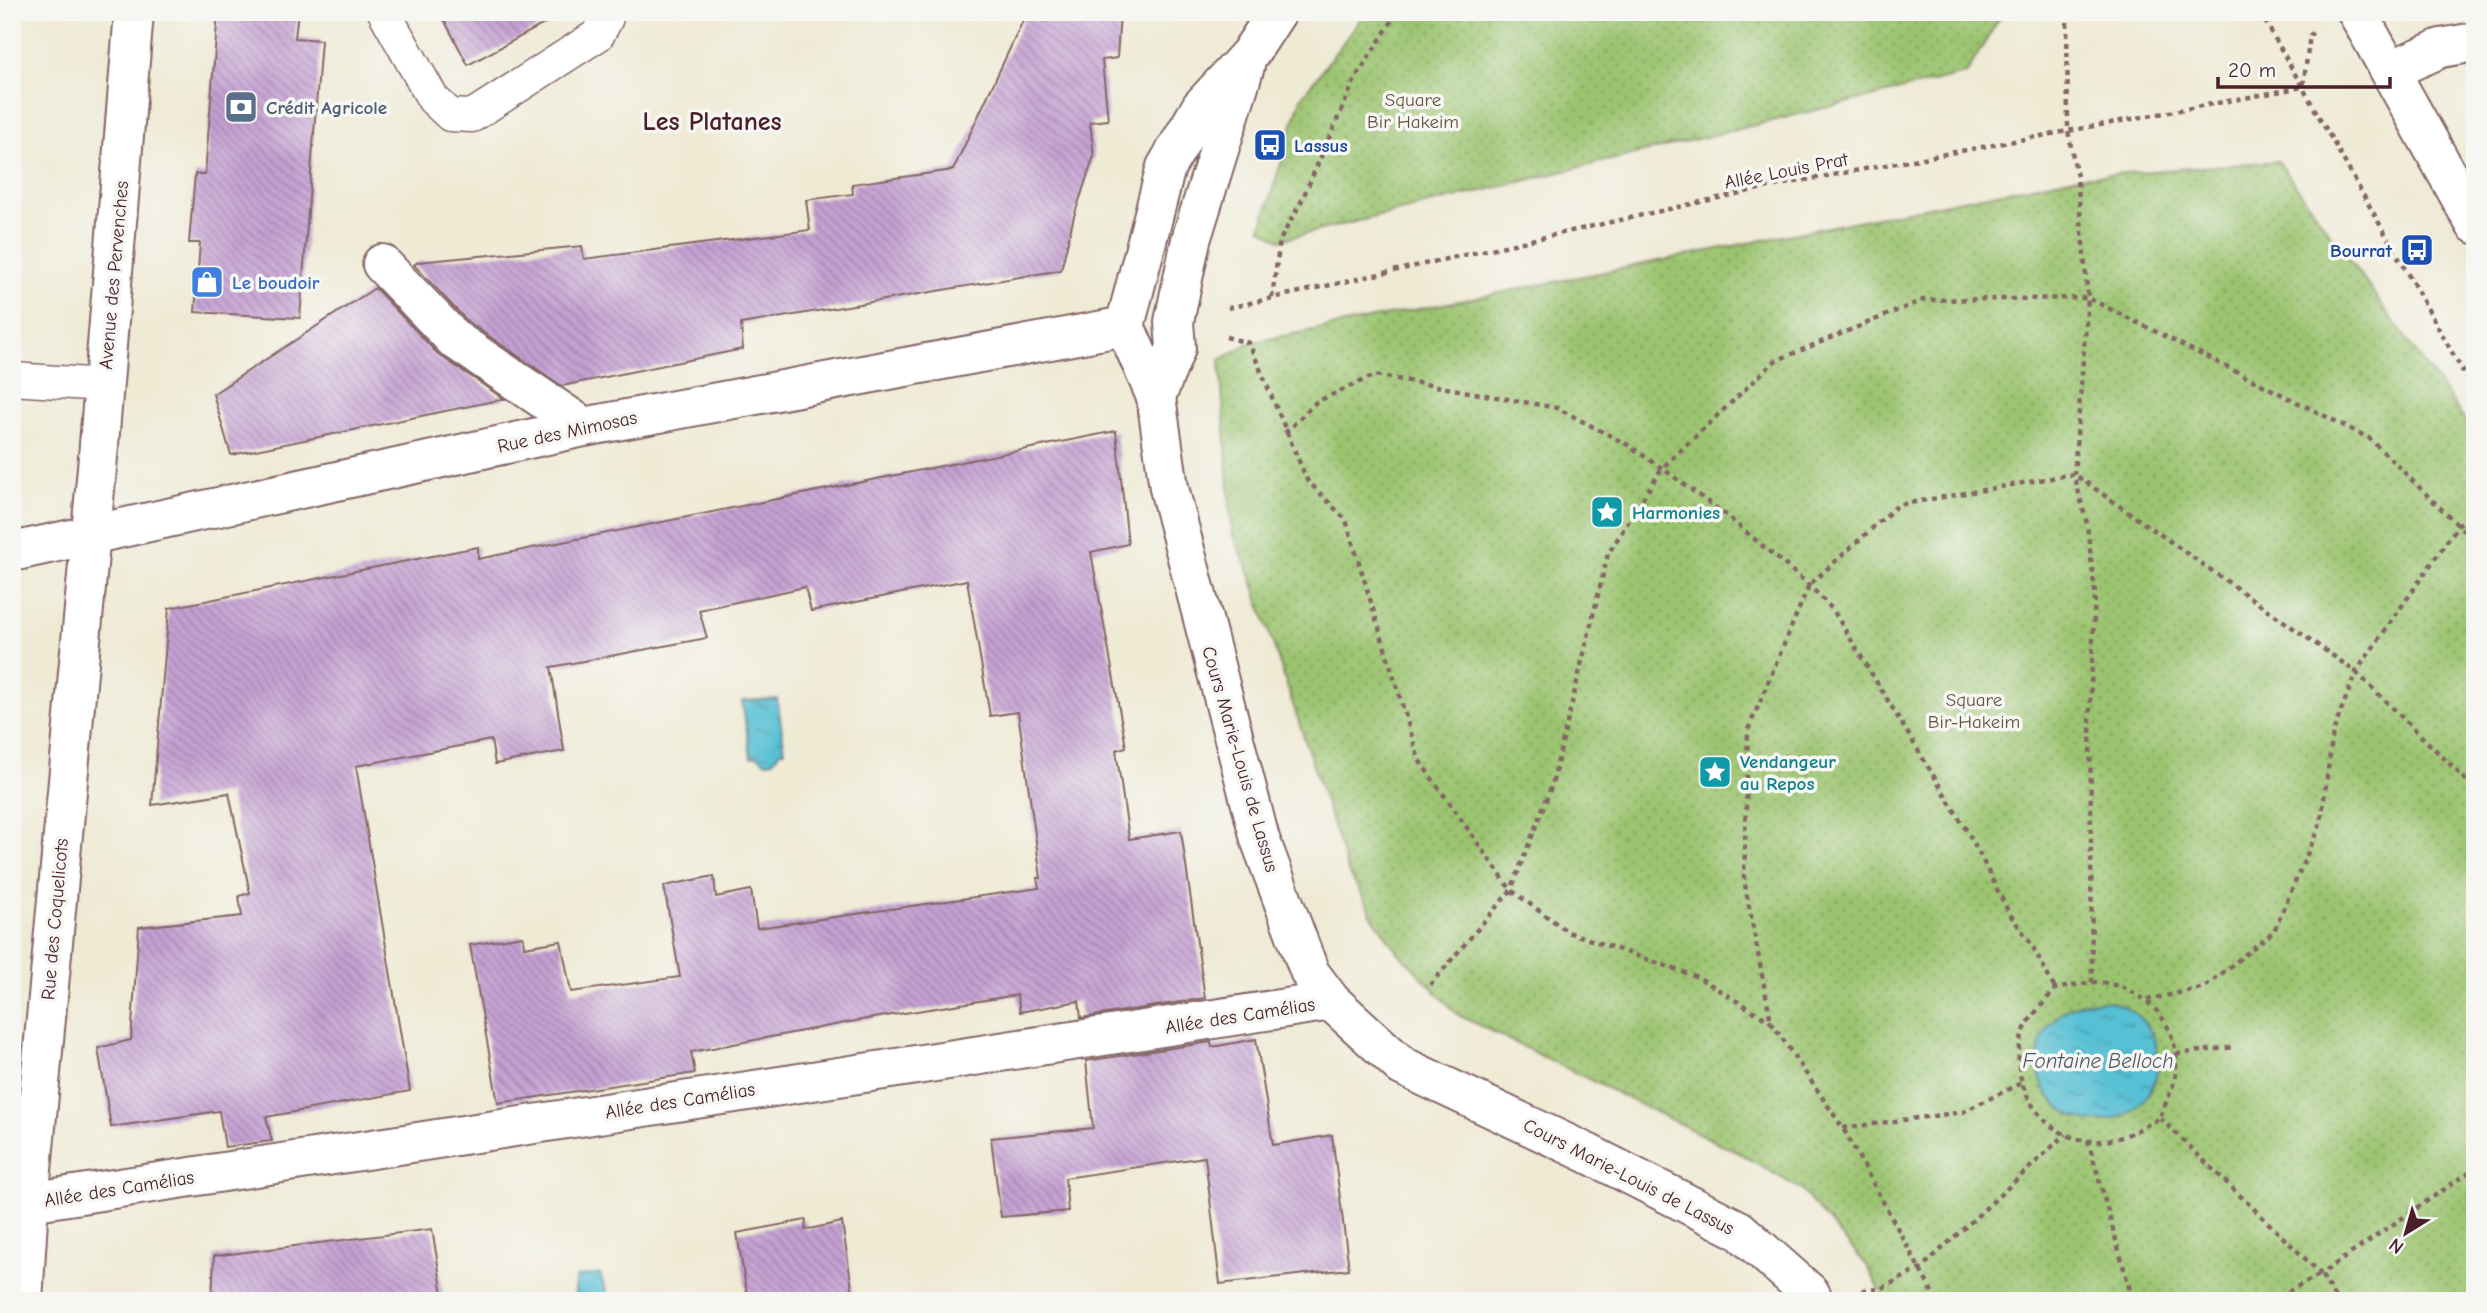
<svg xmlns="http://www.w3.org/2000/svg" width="2487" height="1313" viewBox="0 0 2487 1313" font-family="'Comic Neue',sans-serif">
	<defs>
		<pattern id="park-dots" width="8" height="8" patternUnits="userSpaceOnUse" patternTransform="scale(1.75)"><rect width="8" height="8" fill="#9bc470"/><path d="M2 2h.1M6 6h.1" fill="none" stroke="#809f5c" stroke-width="1.8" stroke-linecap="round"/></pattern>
		<pattern id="water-ripples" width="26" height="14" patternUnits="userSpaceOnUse" patternTransform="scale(1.75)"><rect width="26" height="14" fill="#57c0d4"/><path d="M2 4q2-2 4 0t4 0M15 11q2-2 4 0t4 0" fill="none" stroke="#4a9bac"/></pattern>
		<pattern id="building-back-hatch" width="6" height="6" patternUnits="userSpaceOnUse" patternTransform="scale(1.75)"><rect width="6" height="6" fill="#c4a0d2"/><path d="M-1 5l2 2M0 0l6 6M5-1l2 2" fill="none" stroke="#a182ab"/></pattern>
	</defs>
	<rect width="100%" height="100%" fill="#f6f6f2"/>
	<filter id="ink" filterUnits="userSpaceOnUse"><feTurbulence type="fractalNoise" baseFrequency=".0143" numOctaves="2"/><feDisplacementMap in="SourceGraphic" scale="14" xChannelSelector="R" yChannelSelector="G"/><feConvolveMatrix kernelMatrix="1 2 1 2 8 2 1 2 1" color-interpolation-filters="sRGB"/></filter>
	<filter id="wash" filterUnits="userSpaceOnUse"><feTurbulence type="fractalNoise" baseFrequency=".00686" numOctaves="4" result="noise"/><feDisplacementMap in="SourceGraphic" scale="28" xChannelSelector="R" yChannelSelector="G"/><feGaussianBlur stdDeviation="1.57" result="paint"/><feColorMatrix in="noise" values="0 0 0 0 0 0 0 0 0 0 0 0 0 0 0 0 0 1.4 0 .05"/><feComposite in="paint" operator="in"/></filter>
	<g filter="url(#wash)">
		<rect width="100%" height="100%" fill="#efead4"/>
		<path fill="url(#park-dots)" stroke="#72724e" stroke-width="2" d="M1366,12H2003L1966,74L1280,240L1261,228L1301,98Z
			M2278,161L2475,434V1301H1886L1866,1264L1800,1189L1741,1154L1458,1015L1396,950L1370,913V909L1348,871L1249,571L1232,533L1220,360L1249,343L2077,177Z"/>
		<path fill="url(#water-ripples)" stroke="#507080" stroke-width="2" d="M777,699L785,751H780L773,761L766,762L757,756L751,757L742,701Z
			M2038 1061a60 60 0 1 1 120 0a60 60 0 1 1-120 0Z
			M600,1274L610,1301H574L576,1277Z"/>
		<g id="blocks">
			<path fill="url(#building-back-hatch)" d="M218,12H298L295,38L321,40L300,318L195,312L200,243H189L195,174H205Z
				M440,12H566L468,65Z
				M1027,12H1120L1117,58L1102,60L1108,120L1090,122L1094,156L1074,216L1061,270L741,324L743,349L562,386L468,322L414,265L418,262L582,246L584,259L810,230L806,200L853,194L852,184L953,170Z
				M375,288L438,354L504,399L231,455L213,394Z
				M1116,431L1128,544L1091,552L1126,747L1116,750L1129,839L1181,831L1205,998L1081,1018L1079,1001L1020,1012L1017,995L861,1020L691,1052L695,1073L498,1103L470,945L523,936L524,947L561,941L571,992L680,977L664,886L714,876L716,897L751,890L757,928L1039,888L1037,878H1041L1018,712L990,716L967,580L811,611L805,587L699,610L707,638L551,667L564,751L495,764L491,740L356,766L410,1091L266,1117L272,1141L225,1147L219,1111L111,1127L98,1048L131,1040L139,927L242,916L239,896L250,893L229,793L152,805L169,608L478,547V559Z
				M1256,1039L1273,1145L1332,1135L1349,1269L1220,1284L1205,1157L1065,1178L1068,1211L1001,1217L991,1138L1093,1128L1086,1061L1211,1042L1212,1047Z
				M806,1220L805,1230L842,1222L854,1301H748L737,1233Z
				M432,1229L444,1301H212L214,1256Z"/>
		</g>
	</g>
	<g filter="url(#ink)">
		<use href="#blocks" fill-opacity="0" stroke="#846666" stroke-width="2"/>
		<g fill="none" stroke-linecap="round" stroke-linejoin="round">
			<defs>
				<path id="service" d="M384,12L433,99L450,115L472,116L598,35L607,18V12
					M12,379L104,385"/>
				<path id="minor" d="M1277,12L1249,55L1201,107L1166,167L1125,326L1156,397L1169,488L1260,839L1310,973L1331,1001L1402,1066L1587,1153L1739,1230L1810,1293L1814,1301
					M2391,70L2441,48L2475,42
					M382,264L454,339L584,427
					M1156,397L1176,348L1174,322L1191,240L1245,66
					M12,552L584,427L1125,326
					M29,1202L1331,1001
					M23,1301L29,1202L98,457L134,12"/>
				<path id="secondary" d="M2357,12L2475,224"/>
			</defs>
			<use href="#service" stroke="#846666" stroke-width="35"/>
			<use href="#minor" stroke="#846666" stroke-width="42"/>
			<use href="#secondary" stroke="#846666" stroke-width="42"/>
			<path stroke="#846666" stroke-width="4.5" stroke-dasharray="5 5" stroke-linecap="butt" d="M2067,12L2068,131L2077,177L2088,298L2074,474L2087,524L2095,592L2090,710L2092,982
				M2260,12L2475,393
				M1272,298L1280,240L1301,202L1356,77L1398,12
				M1228,308L1763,188L2303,87L2310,35L2313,33
				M1226,337L1249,343L1307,480L1346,520L1419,760L1511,890L1568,932L1698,977L1771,1022
				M1285,433L1316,402L1375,375L1557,408L1628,445L1662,468L1726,515L1809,585L1833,610L1973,841L2009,913L2032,945L2055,989
				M2092,982C2143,983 2184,1024 2175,1078C2172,1091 2164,1105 2160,1118C2144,1126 2128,1137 2110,1140C2049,1151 2004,1087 2023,1033C2029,1017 2045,1002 2055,989Z
				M1430,985L1511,890L1552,785L1608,554L1662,468L1775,361L1923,300L2088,298L2369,438L2475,542
				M2147,1000L2205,987L2274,931L2321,822L2333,732L2356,672L2459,524L2475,515
				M2176,1054L2234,1047
				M2160,1118L2321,1274L2475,1168
				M1843,1128L1963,1112L2021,1083
				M2088,1140L2133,1301
				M1862,1290L1880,1289L1920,1269L2066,1134
				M1937,1301L1843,1128L1771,1022L1744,880L1748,730L1809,585L1898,505L2074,474L2356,672L2475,789
				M2270,1301L2321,1274L2337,1301"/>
			<use href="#service" stroke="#fff" stroke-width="32"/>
			<use href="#minor" stroke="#fff" stroke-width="38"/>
			<use href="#secondary" stroke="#fff" stroke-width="38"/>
		</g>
	</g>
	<defs>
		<symbol id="bank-square" viewBox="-11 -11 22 22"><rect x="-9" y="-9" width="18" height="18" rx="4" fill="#5c6f8a" stroke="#f6f6f2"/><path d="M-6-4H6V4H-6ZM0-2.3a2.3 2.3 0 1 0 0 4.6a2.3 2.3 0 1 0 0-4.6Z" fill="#fff"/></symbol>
		<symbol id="bus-square" viewBox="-11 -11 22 22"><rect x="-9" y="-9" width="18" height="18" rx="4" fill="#1a4fb4" stroke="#f6f6f2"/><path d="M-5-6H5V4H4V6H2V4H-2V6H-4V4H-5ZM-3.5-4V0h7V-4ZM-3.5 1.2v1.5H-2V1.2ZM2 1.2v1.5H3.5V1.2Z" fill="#fff"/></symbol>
		<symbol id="shop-square" viewBox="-11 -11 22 22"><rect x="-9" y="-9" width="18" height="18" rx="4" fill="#3f7fe0" stroke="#f6f6f2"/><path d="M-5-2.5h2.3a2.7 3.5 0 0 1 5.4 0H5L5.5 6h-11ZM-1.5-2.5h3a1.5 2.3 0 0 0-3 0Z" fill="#fff"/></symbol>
		<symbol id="sight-square" viewBox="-11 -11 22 22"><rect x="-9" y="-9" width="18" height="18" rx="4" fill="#0f9aa8" stroke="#f6f6f2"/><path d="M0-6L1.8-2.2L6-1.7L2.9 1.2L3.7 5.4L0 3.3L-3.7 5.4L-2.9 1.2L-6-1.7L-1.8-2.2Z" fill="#fff"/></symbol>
	</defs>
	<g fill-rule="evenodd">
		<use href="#bank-square" x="222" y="88" width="38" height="38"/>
		<use href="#bus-square" x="1251" y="126" width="38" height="38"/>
		<use href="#bus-square" x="2398" y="231" width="38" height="38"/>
		<use href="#shop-square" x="188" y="263" width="38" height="38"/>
		<use href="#sight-square" x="1588" y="493" width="38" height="38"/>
		<use href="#sight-square" x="1696" y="753" width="38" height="38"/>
	</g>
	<g text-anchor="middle" stroke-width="7" stroke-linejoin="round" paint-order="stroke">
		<g font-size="19" fill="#625140" stroke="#f6f6f2">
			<text x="1413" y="106">Square<tspan x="1413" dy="22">Bir Hakeim</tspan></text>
			<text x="1974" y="706">Square<tspan x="1974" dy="22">Bir-Hakeim</tspan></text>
		</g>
		<g font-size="19" font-weight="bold" fill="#4e5e75" stroke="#f6f6f2" text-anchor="start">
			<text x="266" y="114">Crédit Agricole</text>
		</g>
		<g font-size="19" font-weight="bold" fill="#164399" stroke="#f6f6f2" text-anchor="start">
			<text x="1294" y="152">Lassus</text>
			<text x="2392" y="257" text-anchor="end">Bourrat</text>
		</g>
		<g font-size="19" fill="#4a1f2b" stroke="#f6f6f2">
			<text transform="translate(1786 170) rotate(-11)" y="7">Allée Louis Prat</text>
			<text transform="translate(113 275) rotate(-85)" y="7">Avenue des Pervenches</text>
			<text transform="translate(567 431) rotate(-12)" y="7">Rue des Mimosas</text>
			<text transform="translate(1241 759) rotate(74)" y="7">Cours Marie-Louis de Lassus</text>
			<text transform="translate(54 919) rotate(-85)" y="7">Rue des Coquelicots</text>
			<text transform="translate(1240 1015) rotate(-9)" y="7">Allée des Camélias</text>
			<text transform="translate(680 1100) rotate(-9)" y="7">Allée des Camélias</text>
			<text transform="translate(1629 1176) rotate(27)" y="7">Cours Marie-Louis de Lassus</text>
			<text transform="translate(119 1188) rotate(-9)" y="7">Allée des Camélias</text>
		</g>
		<g font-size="19" font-weight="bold" fill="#366cbe" stroke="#f6f6f2" text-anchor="start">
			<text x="232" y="289">Le boudoir</text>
		</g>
		<g font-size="19" font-weight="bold" fill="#0d838f" stroke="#f6f6f2" text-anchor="start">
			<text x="1632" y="519">Harmonies</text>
			<text x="1740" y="768">Vendangeur<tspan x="1740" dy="22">au Repos</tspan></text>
		</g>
		<g font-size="21" font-style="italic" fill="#4f5766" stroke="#f6f6f2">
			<text x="2098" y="1068">Fontaine Belloch</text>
		</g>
		<g font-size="26" font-weight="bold" fill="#4a1f2b" stroke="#f6f6f2">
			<text x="712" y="130">Les Platanes</text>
		</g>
	</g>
	<rect width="2487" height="1313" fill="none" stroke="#f6f6f2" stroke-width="42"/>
	<g transform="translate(2406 1233) rotate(217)" stroke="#f6f6f2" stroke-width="5" paint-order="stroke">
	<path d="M0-5L12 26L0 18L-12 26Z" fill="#4a1f2b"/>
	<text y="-10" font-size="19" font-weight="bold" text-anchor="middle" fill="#4a1f2b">N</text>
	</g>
	<path d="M2218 77v10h172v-10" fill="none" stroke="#4a1f2b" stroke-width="3.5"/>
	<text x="2228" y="77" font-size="21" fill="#4a1f2b" stroke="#f6f6f2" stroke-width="5" paint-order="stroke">20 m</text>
</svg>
